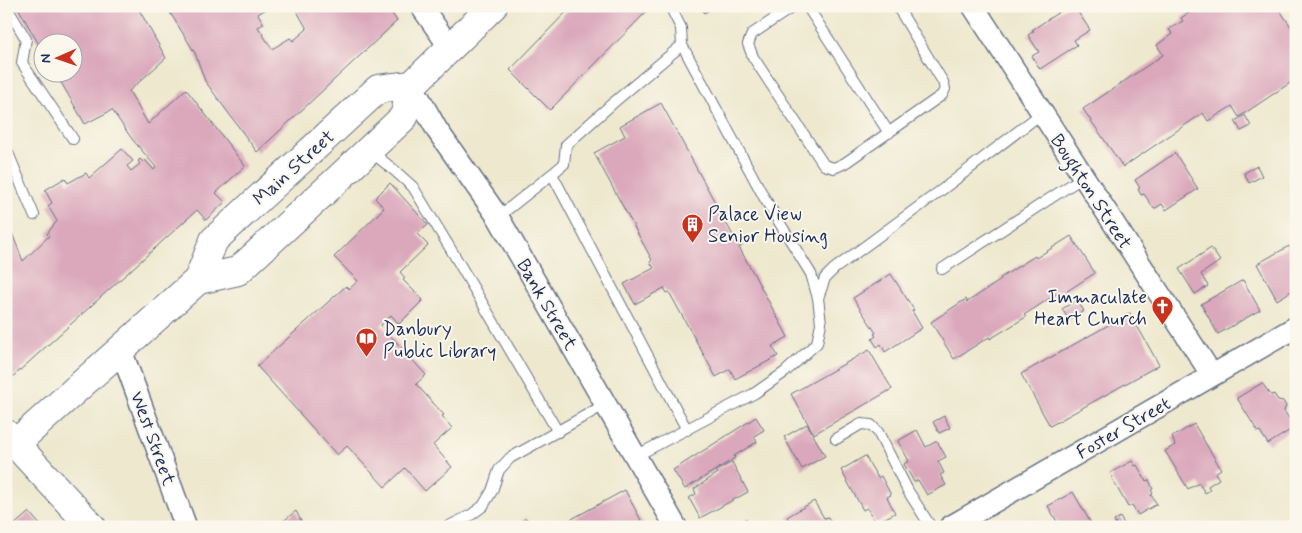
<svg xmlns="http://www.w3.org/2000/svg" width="1302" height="533" viewBox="0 0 1302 533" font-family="Mynerve,sans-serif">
	<rect width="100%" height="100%" fill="#fbf7ec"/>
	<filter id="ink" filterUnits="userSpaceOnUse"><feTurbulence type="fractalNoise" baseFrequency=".02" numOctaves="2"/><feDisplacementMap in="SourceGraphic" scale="10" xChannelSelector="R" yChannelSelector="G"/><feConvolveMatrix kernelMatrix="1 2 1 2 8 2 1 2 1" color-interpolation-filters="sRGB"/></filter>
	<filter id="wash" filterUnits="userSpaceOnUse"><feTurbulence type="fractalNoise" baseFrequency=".0096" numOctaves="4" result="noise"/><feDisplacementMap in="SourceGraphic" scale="20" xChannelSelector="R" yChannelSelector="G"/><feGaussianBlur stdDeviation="1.12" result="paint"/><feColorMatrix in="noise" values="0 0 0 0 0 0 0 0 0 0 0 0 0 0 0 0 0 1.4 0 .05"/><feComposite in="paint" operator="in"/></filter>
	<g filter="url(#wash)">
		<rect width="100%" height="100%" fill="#eee8ce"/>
		<g id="blocks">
			<path fill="#daa7bb" d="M17,6H137L166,58L129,91L148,124L186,89L245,166L216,193L225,202L206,220L197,210L7,382L6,218L23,261L49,236L47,234L57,221L48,206L52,203L45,190L65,178L68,183L86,173L89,178L122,149L133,161L127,166L131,171L140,164L138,161L140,159L143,162L145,160L154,170L156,167L132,139L112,110L85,124L55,72H72V42H42V50Z
				M166,6H271L258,14L264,24L258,27L272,49L290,38L293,41L307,29L294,6H387L397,21L257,152L205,81L195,53Z
				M572,6H642L647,11L550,110L510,70Z
				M701,6H715L704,13Z
				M1068,6H1074L1090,30L1074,40L1077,45L1040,69L1032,56L1039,52L1028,35L1034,31L1032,30Z
				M1199,6H1277L1296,34V79L1239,117L1232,106L1208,121L1203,113L1123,167L1083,109L1163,55L1157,45L1172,34L1169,29L1183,21L1181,18Z
				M661,103L736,241L739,239L742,246L739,247L788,337L772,346L778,356L735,379L730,369L716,377L669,292L667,293L664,288L635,304L624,284L654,268L650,262L652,260L594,153L625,136L620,126Z
				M1245,115L1251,126L1241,131L1235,121Z
				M1175,153L1198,189L1166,210L1162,204L1154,209L1144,194L1141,195L1138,189L1140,188L1135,180Z
				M1257,166L1262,176L1249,183L1244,173Z
				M390,183L428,225L417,234L428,245L400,272L405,278L403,280L423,300L399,324L391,315L381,325L426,375L416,384L444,415L442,416L452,428L433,445L452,467L425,491L405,468L385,487L347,446L337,455L257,366L346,286L349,289L358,281L334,257L384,208L375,198Z
				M1071,236L1095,273L1061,295L1059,296L1058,293L1024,315L1026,317L990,339L989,337L954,359L931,322L966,299L967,302L1001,280L1000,278L1035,256L1036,258Z
				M1289,246L1296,258V291L1293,290L1277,300L1257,264Z
				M1211,248L1220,261L1201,274L1208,286L1195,294L1179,269Z
				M891,274L914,310L912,311L922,328L885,352L881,344L877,347L872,339L876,336L874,334L876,333L853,298Z
				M1243,280L1260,310L1218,334L1201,304Z
				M1077,300L1084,311L1069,320L1062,309Z
				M1130,313L1159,365L1050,426L1021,374Z
				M869,350L892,389L814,434L791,394Z
				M1262,383L1271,395L1274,394L1278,400L1283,401L1286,406L1284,411L1295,427L1268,444L1260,431L1258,432L1237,398Z
				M944,416L950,428L939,433L933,422Z
				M756,417L764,430L754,436L757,442L734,456L735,458L685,489L673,470Z
				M807,424L825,456L802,469L784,437Z
				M1194,424L1221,469L1215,473L1219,479L1208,486L1210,490L1205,493L1199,483L1188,489L1165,451L1175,445L1172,437Z
				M917,430L926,447L937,441L946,457L938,461L944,473L940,475L946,485L927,495L918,480L914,482L904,464L909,461L898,441Z
				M865,456L878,478L881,476L891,495L887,497L895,513L876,523L867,508L863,510L841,470Z
				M1132,461L1135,466L1137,465L1146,481L1149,480L1153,489L1151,490L1153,493L1151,495L1157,504L1138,515L1132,505L1128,507L1112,479L1113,478L1110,473Z
				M732,462L748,492L700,518L689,498L696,494L694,489L718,473L716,471Z
				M625,490L644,526L571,527L568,521Z
				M1073,492L1093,527H1060L1048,506Z
				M814,501L824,518L828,517L833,527H793L787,517Z
				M296,511L304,527H276Z
				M29,512L42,527H12Z
				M1120,517L1126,527H1117L1114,521Z
				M526,518L531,525L529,527H520L518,524Z
				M746,519L751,527H732Z"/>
		</g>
	</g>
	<g filter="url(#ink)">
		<use href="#blocks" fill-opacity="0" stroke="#657085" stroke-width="1"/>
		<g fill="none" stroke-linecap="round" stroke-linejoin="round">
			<defs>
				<path id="lane" d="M6,6L26,39L22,63L73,139
					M670,6L681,28L682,45
					M794,6L752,34L748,44L753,57L824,165L834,168L845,163L942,95L945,89L943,82L897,6
					M807,6L889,133
					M370,151L394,170L413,187L453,253L558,432
					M6,153H8L34,215
					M552,174L564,164L566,145L613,103L682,45L765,199L811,274L818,298
					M498,217L552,174L687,430
					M942,269L1083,177
					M836,439L861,424L871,425L878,432L908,491L931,527
					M636,456L755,393L785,372L817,343L821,323L818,298L825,278L834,269L943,189L1042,113
					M447,527L471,515L483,506L492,491L499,470L510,458L606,404"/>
				<path id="street" d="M421,6L451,49
					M973,6L1212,375
					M412,85L437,130L498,217L676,527
					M121,350L186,527
					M950,527L1296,327"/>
				<path id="secondary" d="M198,280L238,271L337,180L404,117L412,85L493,6
					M15,444L198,280L214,240L378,89L412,85"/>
				<path id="primary" d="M6,434L92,527"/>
			</defs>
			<use href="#lane" stroke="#657085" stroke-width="12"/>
			<use href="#street" stroke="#657085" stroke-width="24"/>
			<use href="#secondary" stroke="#657085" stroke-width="30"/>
			<use href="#primary" stroke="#657085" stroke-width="30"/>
			<use href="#lane" stroke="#fff" stroke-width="10"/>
			<use href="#street" stroke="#fff" stroke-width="21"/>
			<use href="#secondary" stroke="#fff" stroke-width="28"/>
			<use href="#primary" stroke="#fff" stroke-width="28"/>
		</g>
	</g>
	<defs>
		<symbol id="building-pin" viewBox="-11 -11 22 30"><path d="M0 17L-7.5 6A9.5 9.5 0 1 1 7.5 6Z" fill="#c8321e" stroke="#fbf7ec"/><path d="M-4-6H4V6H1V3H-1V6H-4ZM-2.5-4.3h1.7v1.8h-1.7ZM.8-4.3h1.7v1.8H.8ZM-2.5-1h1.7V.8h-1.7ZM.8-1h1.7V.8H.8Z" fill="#fff"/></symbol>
		<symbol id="church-pin" viewBox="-11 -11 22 30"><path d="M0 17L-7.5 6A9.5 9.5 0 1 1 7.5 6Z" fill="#c8321e" stroke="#fbf7ec"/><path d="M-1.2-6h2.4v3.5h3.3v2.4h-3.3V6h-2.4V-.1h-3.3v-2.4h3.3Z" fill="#fff"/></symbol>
		<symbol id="library-pin" viewBox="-11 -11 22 30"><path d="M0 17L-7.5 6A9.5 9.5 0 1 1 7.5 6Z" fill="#c8321e" stroke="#fbf7ec"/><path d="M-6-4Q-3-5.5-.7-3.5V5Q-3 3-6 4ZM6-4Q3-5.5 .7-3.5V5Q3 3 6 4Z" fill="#fff"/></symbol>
	</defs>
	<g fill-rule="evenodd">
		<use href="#building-pin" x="680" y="212" width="25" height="34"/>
		<use href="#church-pin" x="1150" y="294" width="25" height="34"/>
		<use href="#library-pin" x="354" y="326" width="25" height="34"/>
	</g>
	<g text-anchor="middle" stroke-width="4" stroke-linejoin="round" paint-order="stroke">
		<g font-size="19" fill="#1b2f5e" stroke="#fbf7ec">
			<text transform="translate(293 167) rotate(-42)" y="7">Main Street</text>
			<text transform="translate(1092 191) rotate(57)" y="7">Boughton Street</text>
			<text transform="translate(548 304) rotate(60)" y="7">Bank Street</text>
			<text transform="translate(1123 427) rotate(-30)" y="7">Foster Street</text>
			<text transform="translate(154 438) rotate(70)" y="7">West Street</text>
		</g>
		<g font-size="19" fill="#1b2f5e" stroke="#fbf7ec" text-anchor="start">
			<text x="708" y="220">Palace View<tspan x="708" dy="22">Senior Housing</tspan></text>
			<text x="1147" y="303" text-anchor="end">Immaculate<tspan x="1147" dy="22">Heart Church</tspan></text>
			<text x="383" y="335">Danbury<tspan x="383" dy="22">Public Library</tspan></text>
		</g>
	</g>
	<rect width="1302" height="533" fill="none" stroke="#fbf7ec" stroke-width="25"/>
	<g transform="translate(58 58) rotate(268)"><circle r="24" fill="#fbf7ec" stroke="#a1a7b3"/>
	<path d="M0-4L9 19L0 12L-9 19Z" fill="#c8321e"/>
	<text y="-8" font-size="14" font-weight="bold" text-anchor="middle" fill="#1b2f5e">N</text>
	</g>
</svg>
